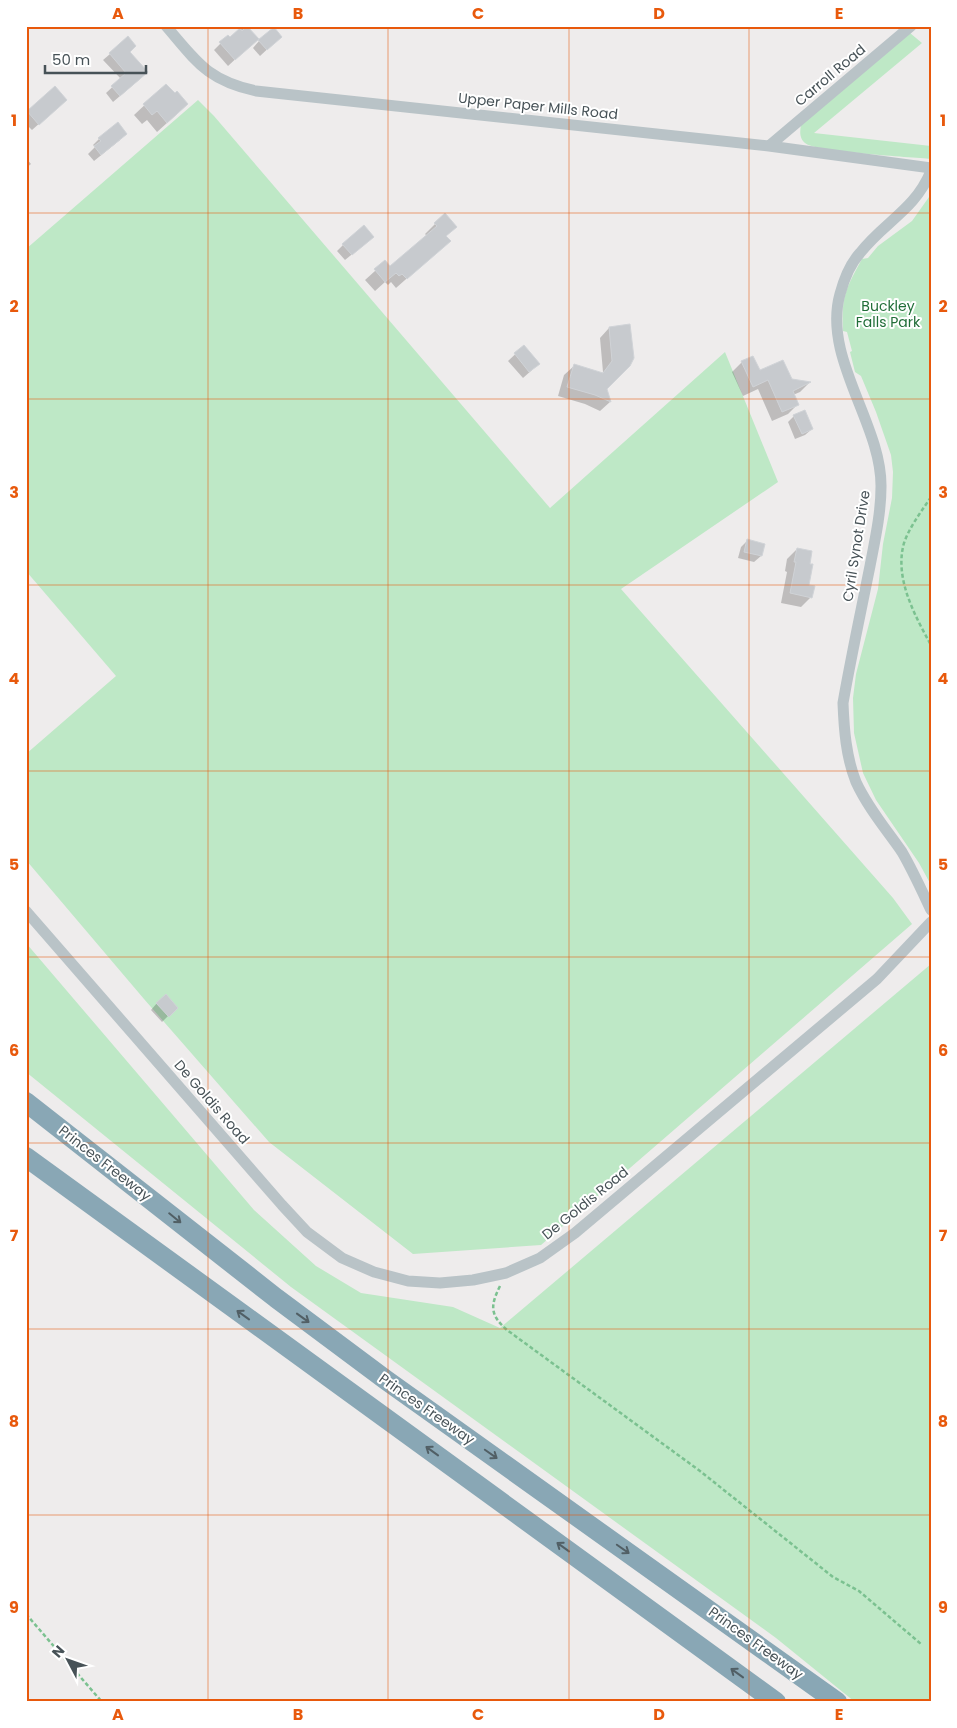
<svg xmlns="http://www.w3.org/2000/svg" width="957" height="1728" viewBox="0 0 957 1728" font-family="Poppins,sans-serif">
	<rect width="100%" height="100%" fill="#eeecec"/>
	<path fill="#bee8c6" d="M910,33L922,43L814,133L931,146V159C911,157 815,152 805,143C799,138 800,131 801,125Z
		M198,100L214,116L550,508L725,352L778,482L621,589L893,898L912,924L541,1245L413,1254L269,1142L144,999L26,860V754L116,676L26,571V249Z
		M931,189V885L919,863L876,800L863,773L854,733L853,698L856,674L878,589L883,544L892,498L893,472L891,455L876,412L861,376L855,372L850,352L852,351L847,332L843,331C841,297 846,288 862,259L868,258L878,246L912,221L929,197Z
		M26,943L254,1210L316,1266L361,1293L453,1307L500,1328L931,964V1702H855L776,1638L291,1287L26,1072Z"/>
	<path fill="#0003" d="M244,26H246L257,39L228,66L214,50L228,36L230,39Z
		M259,41L274,43L260,56L253,48Z
		M129,52L140,79L113,102L106,93L121,79L103,60L110,54Z
		M166,85L177,114L157,132L147,120L142,124L134,115Z
		M55,88L59,106L32,130L26,124V113Z
		M99,139L120,140L94,161L88,154L95,147L93,145Z
		M26,158L31,164L26,168Z
		M435,224L455,227L445,237L449,241L396,288L391,282L388,285L385,282L375,291L365,280L385,262L390,267L427,236L425,234Z
		M366,243L345,260L337,251L343,245Z
		M609,328L621,374L601,392L606,391L610,402L600,411L585,404L558,396L564,375L574,366L602,374L603,372L600,338Z
		M524,346L532,370L523,378L508,361Z
		M742,362L759,372L809,383L800,392L793,395L798,404L788,414L772,421L758,389L743,396L732,372Z
		M794,416L812,429L805,435L795,439L788,422Z
		M747,541L763,544L761,556L754,562L738,558L741,547Z
		M797,549L811,597L801,607L781,603L787,572L785,571L787,559Z
		M157,1003L170,1014L162,1022L151,1010Z"/>
	<path fill="#c7cace" stroke="#d0d3d7" d="M247,26L259,39L235,60L219,42L228,35L230,37L240,28L242,31Z
		M274,27L282,37L267,50L258,40Z
		M128,36L136,46L130,52L148,72L120,96L111,86L126,73L109,53Z
		M166,84L175,93L177,91L188,104L167,123L157,111L152,115L143,104Z
		M55,86L67,100L39,125L27,111Z
		M118,122L127,134L101,155L94,146L101,141L98,138Z
		M445,213L457,227L446,236L451,241L407,279L402,274L399,276L396,273L385,282L374,269L385,260L390,266L437,226L434,223Z
		M364,225L374,237L352,255L342,244Z
		M630,324L634,358L630,366L607,389L611,402L595,395L567,387L574,364L603,373L612,361L609,327Z
		M524,345L540,364L529,372L514,353Z
		M753,356L760,370L783,360L792,379L811,382L793,391L799,405L782,412L768,380L753,387L741,361Z
		M805,410L813,429L802,434L793,415Z
		M747,539L765,544L762,556L744,552Z
		M797,548L812,551L810,564H813L809,585L815,586L812,598L790,593L796,562H794Z
		M166,994L178,1008L169,1017L156,1003Z"/>
	<g fill="none" stroke-linecap="round" stroke-linejoin="round">
		<path stroke="#7bc190" stroke-width="2.5" stroke-dasharray="4 2.5" stroke-linecap="butt" d="M931,497C921,512 910,526 904,543C894,578 915,616 931,645
			M500,1286C490,1306 490,1315 507,1330L700,1471L833,1577L859,1591L921,1644
			M26,1614L102,1702"/>
		<path stroke="#b9c3c7" stroke-width="11" d="M166,26C197,62 207,80 256,91L769,146L931,168
			M769,146L911,26
			M931,171C915,210 884,222 860,253C850,264 844,279 840,294C822,358 882,424 881,487C881,513 875,540 870,566C861,611 851,657 843,703C844,729 846,757 856,782C868,808 886,829 902,852C913,871 922,891 931,910
			M26,911L282,1205L307,1232L342,1258L374,1272L408,1281L440,1283L473,1280L506,1273L540,1258L575,1233L877,979L931,922"/>
		<path stroke="#89a7b5" stroke-width="20" d="M26,1102L276,1298L386,1380L837,1702
			M26,1157L776,1702"/>
	</g>
	<defs><path id="oneway-shaft" d="M-6 0H5M1.5-3L5.5 0L1.5 3" fill="none" stroke-width="1.6" stroke-linecap="round" stroke-linejoin="round" transform="scale(1.25)"/></defs>
	<g stroke="#515f65">
		<use href="#oneway-shaft" transform="translate(175 1218) rotate(39)"/>
		<use href="#oneway-shaft" transform="translate(243 1315) rotate(-144)"/>
		<use href="#oneway-shaft" transform="translate(303 1318) rotate(36)"/>
		<use href="#oneway-shaft" transform="translate(432 1451) rotate(-144)"/>
		<use href="#oneway-shaft" transform="translate(491 1454) rotate(35)"/>
		<use href="#oneway-shaft" transform="translate(563 1547) rotate(-144)"/>
		<use href="#oneway-shaft" transform="translate(623 1549) rotate(35)"/>
		<use href="#oneway-shaft" transform="translate(737 1673) rotate(-144)"/>
	</g>
	<path fill="none" stroke="#e8590c" stroke-width="1" stroke-opacity="0.55" d="M208,26V1702M388,26V1702M569,26V1702M749,26V1702M26,213H931M26,399H931M26,585H931M26,771H931M26,957H931M26,1143H931M26,1329H931M26,1515H931"/>
	<g text-anchor="middle" stroke-width="4" stroke-linejoin="round" paint-order="stroke">
		<g font-size="14" fill="#475257" stroke="#fff">
			<text transform="translate(830 75) rotate(-40)" y="5">Carroll Road</text>
			<text transform="translate(538 106) rotate(6)" y="5">Upper Paper Mills Road</text>
			<text transform="translate(856 546) rotate(-81)" y="5">Cyril Synot Drive</text>
			<text transform="translate(212 1102) rotate(49)" y="5">De Goldis Road</text>
			<text transform="translate(105 1163) rotate(38)" y="5">Princes Freeway</text>
			<text transform="translate(585 1203) rotate(-39)" y="5">De Goldis Road</text>
			<text transform="translate(427 1409) rotate(35)" y="5">Princes Freeway</text>
			<text transform="translate(756 1643) rotate(36)" y="5">Princes Freeway</text>
		</g>
		<g font-size="14" fill="#216e38" stroke="#fff">
			<text x="888" y="311">Buckley<tspan x="888" dy="16">Falls Park</tspan></text>
		</g>
	</g>
	<rect width="957" height="1728" fill="none" stroke="#ffffff" stroke-width="55"/>
	<g transform="translate(68 1660) rotate(311)" stroke="#ffffff" stroke-width="4" paint-order="stroke">
	<path d="M0-4L9 19L0 12L-9 19Z" fill="#475257"/>
	<text y="-8" font-size="14" font-weight="bold" text-anchor="middle" fill="#475257">N</text>
	</g>
	<path d="M45 65v8h101v-8" fill="none" stroke="#475257" stroke-width="2.5"/>
	<text x="52" y="65" font-size="15" fill="#475257" stroke="#ffffff" stroke-width="4" paint-order="stroke">50 m</text>
	<rect x="28" y="28" width="902" height="1672" fill="none" stroke="#e8590c" stroke-width="2"/>
	<g font-size="16" text-anchor="middle" font-weight="bold" fill="#e8590c">
		<text x="118" y="19">A</text>
		<text x="298" y="19">B</text>
		<text x="478" y="19">C</text>
		<text x="659" y="19">D</text>
		<text x="839" y="19">E</text>
		<text x="14" y="126">1</text>
		<text x="943" y="126">1</text>
		<text x="14" y="312">2</text>
		<text x="943" y="312">2</text>
		<text x="14" y="498">3</text>
		<text x="943" y="498">3</text>
		<text x="14" y="684">4</text>
		<text x="943" y="684">4</text>
		<text x="14" y="870">5</text>
		<text x="943" y="870">5</text>
		<text x="14" y="1056">6</text>
		<text x="943" y="1056">6</text>
		<text x="14" y="1241">7</text>
		<text x="943" y="1241">7</text>
		<text x="14" y="1427">8</text>
		<text x="943" y="1427">8</text>
		<text x="14" y="1613">9</text>
		<text x="943" y="1613">9</text>
		<text x="118" y="1720">A</text>
		<text x="298" y="1720">B</text>
		<text x="478" y="1720">C</text>
		<text x="659" y="1720">D</text>
		<text x="839" y="1720">E</text>
	</g>
</svg>
